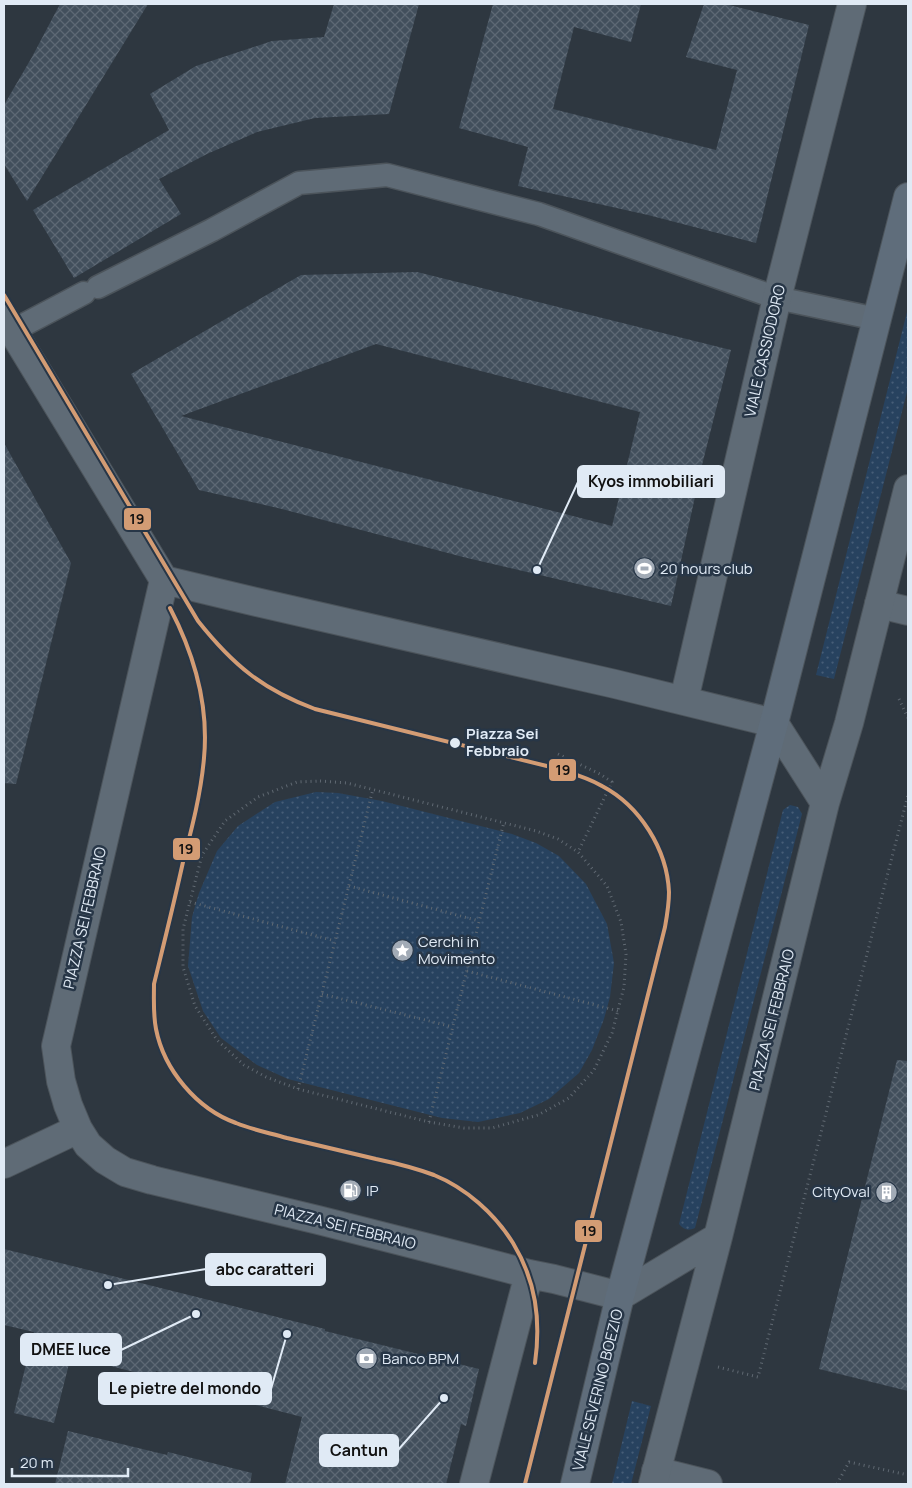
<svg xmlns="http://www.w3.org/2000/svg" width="912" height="1488" viewBox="0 0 912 1488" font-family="Manrope,sans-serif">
	<defs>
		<pattern id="grass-dots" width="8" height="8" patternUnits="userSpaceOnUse" patternTransform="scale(1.25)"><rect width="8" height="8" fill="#27425f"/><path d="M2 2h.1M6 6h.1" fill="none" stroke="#465d77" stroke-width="1.8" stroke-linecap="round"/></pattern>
		<pattern id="building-cross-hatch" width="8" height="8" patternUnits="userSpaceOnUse" patternTransform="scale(1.25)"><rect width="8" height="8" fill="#424f5c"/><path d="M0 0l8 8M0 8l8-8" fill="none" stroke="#5d6874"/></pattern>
	</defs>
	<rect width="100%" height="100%" fill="#2e3740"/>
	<path fill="url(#grass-dots)" d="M908,308V388L834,679L816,675Z
		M316,792L338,793L382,801L512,834L536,843L559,856L586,884L607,924L614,963L610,997L604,1019L592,1050L579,1073L549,1099L520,1113L478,1122L442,1118L288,1079L257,1065L221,1038L203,1011L188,966L192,917L199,893L217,851L238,826L275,802Z
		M790,805L798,807L802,814L695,1228C688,1231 684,1230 679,1224L783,810Z
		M632,1401L651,1406L631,1484H612Z"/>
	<path fill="url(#building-cross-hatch)" fill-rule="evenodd" d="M60,4H148L27,201L4,164V105L32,57Z
		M334,4H419L389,114L315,118L257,132L207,154L159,179L181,214L74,278L33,210L169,130L150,94L196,66L272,41L324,37Z
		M493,4H641L631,42L574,27L553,109L716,150L737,70L686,57L704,4H725L809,25L756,243L648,215L518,186L528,147L459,128Z
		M417,272L731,350L702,465L671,606L463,557L282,509L199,490L131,374L301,275ZM376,344L640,412L612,526L181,416Z
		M4,443L71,563L16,784L4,783Z
		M897,1060L908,1061V1391L819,1369Z
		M4,1249L325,1329V1331L479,1369L466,1426L461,1424L446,1484H285L302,1417L221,1396L223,1387L156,1371L154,1377L71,1356L54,1423L14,1413L34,1332L4,1325Z
		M68,1431L167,1455L168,1452L252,1473L250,1484H55Z"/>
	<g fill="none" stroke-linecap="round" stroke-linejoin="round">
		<defs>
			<path id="service" d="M98,287L212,230L299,183L387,175L539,214L777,298L877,319
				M12,331L84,293"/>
			<path id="pedestrian" d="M879,604L908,611
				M656,1471L708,1484"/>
			<path id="minor" d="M4,317L164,580
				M164,580L56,1046L61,1081L68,1105L78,1129L88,1145L105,1160L125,1172L152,1180L318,1220L468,1258L529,1274L554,1279L620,1296L718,1237
				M164,580L252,601L615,684L774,723L825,803
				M684,700L777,298L852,4
				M4,1164L78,1129
				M474,1484L529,1274
				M653,1484L718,1237L825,803L849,723L908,489"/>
			<path id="secondary" d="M575,1484L620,1296L774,723L908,197"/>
		</defs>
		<use href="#service" stroke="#4c545b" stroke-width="25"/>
		<use href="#pedestrian" stroke="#4c545b" stroke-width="30"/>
		<use href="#minor" stroke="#4c545b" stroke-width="30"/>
		<use href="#secondary" stroke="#4c545b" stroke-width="30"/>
		<path stroke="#606972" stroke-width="3" stroke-dasharray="1 4" stroke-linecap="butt" d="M899,699L908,718
			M558,754L600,774L612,782L578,852
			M320,781L347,783L536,831L558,839L578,852L607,886L621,922L626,954L624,987L612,1033L594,1070L569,1098L538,1115L492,1128H464L429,1122L298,1089L266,1077L244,1065L217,1040L195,1006L183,967V929L202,855L225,821L258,797L297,782Z
			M349,886L479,921
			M190,902L335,941
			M467,971L618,1011
			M322,994L453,1027
			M298,1089L373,789
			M429,1122L504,822
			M718,1367L758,1377L908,795
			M837,1484L849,1462L908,1475"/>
		<use href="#service" stroke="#5f6b76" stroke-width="22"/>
		<use href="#pedestrian" stroke="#5f6b76" stroke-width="28"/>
		<use href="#minor" stroke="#5f6b76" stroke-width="28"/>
		<use href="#secondary" stroke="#5f6d7b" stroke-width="28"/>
		<defs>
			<path id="tram-1" d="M4,295L198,621C233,665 262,689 315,709L555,768C571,773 587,777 602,786C640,806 667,849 669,892C669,904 667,916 665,927L525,1484
				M170,608C194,654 209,705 204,758C201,793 192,828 183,862C174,903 164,943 154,984C154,999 153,1014 156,1029C164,1070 197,1109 236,1123C253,1130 270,1133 287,1138C317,1145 346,1152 376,1159C395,1163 415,1168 434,1175C466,1188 495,1214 513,1243C536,1281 541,1320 535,1363"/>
		</defs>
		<use href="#tram-1" stroke="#273647" stroke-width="8"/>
		<use href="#tram-1" stroke="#d39c74" stroke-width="4"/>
	</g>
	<defs>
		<symbol id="stadium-disc" viewBox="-11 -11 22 22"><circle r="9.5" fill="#a2abb6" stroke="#273647"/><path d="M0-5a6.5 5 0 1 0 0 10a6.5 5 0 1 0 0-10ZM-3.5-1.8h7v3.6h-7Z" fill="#fff"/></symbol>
		<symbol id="sight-disc" viewBox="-11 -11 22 22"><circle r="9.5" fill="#a2abb6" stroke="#273647"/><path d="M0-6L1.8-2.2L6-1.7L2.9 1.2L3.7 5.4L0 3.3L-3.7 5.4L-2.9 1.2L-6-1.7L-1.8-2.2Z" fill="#fff"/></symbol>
		<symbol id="fuel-disc" viewBox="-11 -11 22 22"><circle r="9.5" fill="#a2abb6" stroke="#273647"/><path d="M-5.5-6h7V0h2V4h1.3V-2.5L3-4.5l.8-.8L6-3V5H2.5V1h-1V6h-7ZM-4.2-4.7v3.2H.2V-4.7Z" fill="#fff"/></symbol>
		<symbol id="building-disc" viewBox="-11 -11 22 22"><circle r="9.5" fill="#a2abb6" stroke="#273647"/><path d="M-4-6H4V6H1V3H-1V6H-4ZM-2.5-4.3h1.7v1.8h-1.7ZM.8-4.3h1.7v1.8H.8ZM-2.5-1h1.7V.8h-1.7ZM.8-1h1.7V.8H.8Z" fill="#fff"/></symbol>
		<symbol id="bank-disc" viewBox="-11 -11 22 22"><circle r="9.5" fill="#a2abb6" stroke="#273647"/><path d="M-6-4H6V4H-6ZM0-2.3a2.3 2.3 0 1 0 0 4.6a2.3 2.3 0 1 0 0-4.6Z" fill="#fff"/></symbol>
	</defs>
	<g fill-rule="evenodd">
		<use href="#stadium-disc" x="632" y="556" width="25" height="25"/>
		<use href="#sight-disc" x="390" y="938" width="25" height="25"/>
		<use href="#fuel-disc" x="338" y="1178" width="25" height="25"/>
		<use href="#building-disc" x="874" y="1180" width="25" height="25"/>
		<use href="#bank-disc" x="354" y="1346" width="25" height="25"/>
	</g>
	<circle fill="#e0eaf5" stroke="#273647" stroke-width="2" cx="455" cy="743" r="6"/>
	<g text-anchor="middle" stroke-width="5" stroke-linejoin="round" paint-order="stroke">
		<g font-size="15" fill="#e0eaf5" stroke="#273647">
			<text transform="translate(765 351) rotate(-77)" y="5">VIALE CASSIODORO</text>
			<text transform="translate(85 918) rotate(-77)" y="5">PIAZZA SEI FEBBRAIO</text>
			<text transform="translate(772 1020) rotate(-76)" y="5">PIAZZA SEI FEBBRAIO</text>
			<text transform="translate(345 1227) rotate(14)" y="5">PIAZZA SEI FEBBRAIO</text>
			<text transform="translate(598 1390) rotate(-76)" y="5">VIALE SEVERINO BOEZIO</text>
		</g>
		<g font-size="15" fill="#e0eaf5" stroke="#273647" text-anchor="start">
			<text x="660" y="574">20 hours club</text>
			<text x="418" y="947">Cerchi in<tspan x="418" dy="17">Movimento</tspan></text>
			<text x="366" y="1196">IP</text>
			<text x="870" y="1197" text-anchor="end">CityOval</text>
			<text x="382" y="1364">Banco BPM</text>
		</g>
		<g font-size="15" font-weight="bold" fill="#e0eaf5" stroke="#273647" text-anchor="start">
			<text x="466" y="739">Piazza Sei<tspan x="466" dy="17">Febbraio</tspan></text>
		</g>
	</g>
	<path fill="none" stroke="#e0eaf5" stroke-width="2" d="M537 570L578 482M108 1285L206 1269M196 1314L121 1350M287 1334L271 1389M444 1398L398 1450"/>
	<g fill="#e0eaf5" stroke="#273647" stroke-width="2">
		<circle cx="537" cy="570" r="5"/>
		<circle cx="108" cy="1285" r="5"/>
		<circle cx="196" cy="1314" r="5"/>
		<circle cx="287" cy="1334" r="5"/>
		<circle cx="444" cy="1398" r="5"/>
	</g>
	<g fill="#e0eaf5" stroke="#e0eaf5" stroke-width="2">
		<rect x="578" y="466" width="146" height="31" rx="5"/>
		<rect x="206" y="1254" width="119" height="31" rx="5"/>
		<rect x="21" y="1334" width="100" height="31" rx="5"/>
		<rect x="99" y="1373" width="172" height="31" rx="5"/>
		<rect x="320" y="1435" width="78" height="31" rx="5"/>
	</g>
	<g font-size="16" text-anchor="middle" font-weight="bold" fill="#111">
		<text x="651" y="487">Kyos immobiliari</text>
		<text x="265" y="1275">abc caratteri</text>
		<text x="71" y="1355">DMEE luce</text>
		<text x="185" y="1394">Le pietre del mondo</text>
		<text x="359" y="1456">Cantun</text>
	</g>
	<g stroke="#273647" stroke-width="2">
		<rect x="123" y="507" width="29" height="24" rx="5" fill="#d39c74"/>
		<rect x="548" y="758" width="29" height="24" rx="5" fill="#d39c74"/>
		<rect x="172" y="837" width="29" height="24" rx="5" fill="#d39c74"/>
		<rect x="574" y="1219" width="29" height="24" rx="5" fill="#d39c74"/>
	</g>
	<g font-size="14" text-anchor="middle" font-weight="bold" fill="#111">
		<text x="137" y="524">19</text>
		<text x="563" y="775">19</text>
		<text x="186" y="854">19</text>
		<text x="589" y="1236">19</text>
	</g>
	<rect width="912" height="1488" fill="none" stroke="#e0eaf5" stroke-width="10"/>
	<path d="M12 1468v8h116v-8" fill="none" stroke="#e0eaf5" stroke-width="2.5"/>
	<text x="20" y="1468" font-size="15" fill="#e0eaf5" stroke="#273647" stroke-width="4" paint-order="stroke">20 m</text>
</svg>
